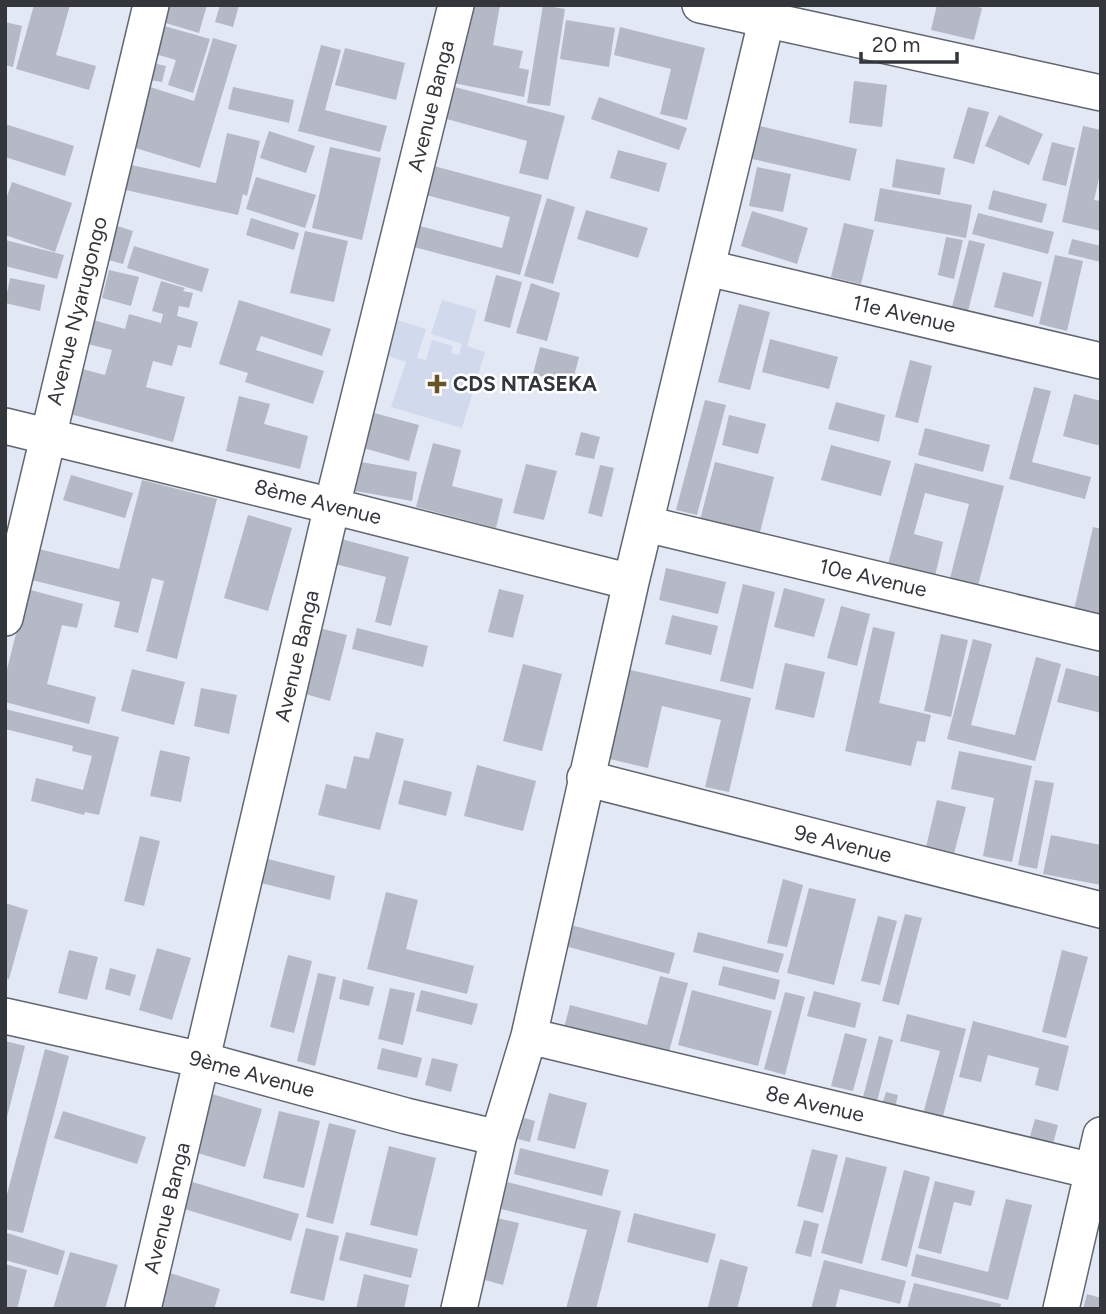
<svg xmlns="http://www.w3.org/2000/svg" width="1106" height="1314" viewBox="0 0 1106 1314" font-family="Figtree,sans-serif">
	<rect width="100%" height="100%" fill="#e2e8f4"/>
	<path fill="#d1daed" d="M442,300L477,310L467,346L485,352L462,428L391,407L406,362L374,351L384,316L426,329L417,358L426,360L432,340L453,346L451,353L459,355L462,344L431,334Z"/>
	<path fill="#b4b9c5" d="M34,5H70L56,55L96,66L89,90L16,69Z
		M164,5H207L199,33L159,21Z
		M220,5H239L233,27L215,22Z
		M459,5H500L493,45L523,51L519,68L529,70L524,97L443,81Z
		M543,5L565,9L550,106L527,103Z
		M937,5H971L982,8L974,40L931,30Z
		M566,20L615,28L609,67L560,59Z
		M5,22L22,26L13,67L5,65Z
		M154,23L210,39L193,93L168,85L176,60L145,51Z
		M620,27L705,48L687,120L660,114L671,69L614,55Z
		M213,38L237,45L200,168L126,145L144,85L194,101Z
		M321,45L341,50L325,110L387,126L380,152L298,131Z
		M345,48L405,63L396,100L335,85Z
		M143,61L166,66L162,82L139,78Z
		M854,81L887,85L882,127L849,123Z
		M451,86L565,116L548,180L519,173L527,141L443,118Z
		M233,87L294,100L289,123L228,109Z
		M599,97L687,128L679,150L591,119Z
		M968,107L989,112L974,164L953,158Z
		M999,115L1043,134L1029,165L985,146Z
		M5,124L74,146L65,176L5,157Z
		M756,125L857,149L850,181L748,158Z
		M1083,126L1101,130V170L1094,200L1101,201V231L1062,222Z
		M269,131L315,146L306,173L260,158Z
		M227,133L260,141L247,196L243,194L238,215L112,187L117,162L216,183Z
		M1052,142L1075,148L1066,186L1042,180Z
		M330,147L381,158L362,240L312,228Z
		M618,150L667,163L659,192L610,178Z
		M896,159L945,168L940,195L892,187Z
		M434,166L542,195L520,275L414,247L420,226L502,248L510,217L426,195Z
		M757,167L791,174L783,212L749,206Z
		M256,177L316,195L305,228L246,209Z
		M12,182L72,203L55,252L5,235V202Z
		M880,188L972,205L966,238L874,221Z
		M993,190L1047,204L1042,223L988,209Z
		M547,198L575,207L553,284L524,276Z
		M586,210L648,228L638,258L577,239Z
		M752,211L808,228L797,264L741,246Z
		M978,213L1054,232L1048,254L972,234Z
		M251,218L299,233L294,250L246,235Z
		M108,223L133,231L123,264L98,257Z
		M844,223L874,230L861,284L831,277Z
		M305,231L348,241L334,302L290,293Z
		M946,237L963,240L954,279L938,275Z
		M1072,239L1101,246V262L1068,254Z
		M5,240L64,255L57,279L5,266Z
		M969,240L985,244L967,315L951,311Z
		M134,246L209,269L202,292L127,268Z
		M1055,255L1083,261L1067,331L1039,324Z
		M109,270L139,277L131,306L102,298Z
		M1003,272L1042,282L1033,317L994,307Z
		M496,275L522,282L510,328L484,321Z
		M10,278L45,285L40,311L5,303Z
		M161,281L185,288L183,291L193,293L189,308L179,306L177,316L198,322L191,348L178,345L172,366L153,361L146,387L185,397L173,442L59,411L71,366L105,375L112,350L80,342L86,318L125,329L129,314L161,323L163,314L152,311Z
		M531,283L560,293L547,341L516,333Z
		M239,300L331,329L322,356L261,336L256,350L324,371L313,404L245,382L248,373L219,364Z
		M739,304L770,312L750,390L718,382Z
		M770,339L838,357L829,389L762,372Z
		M540,347L579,357L572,384L533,374Z
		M910,360L932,366L918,423L895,417Z
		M1034,387L1051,391L1032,462L1091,477L1085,499L1009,479Z
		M1074,394L1101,401V446L1063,436Z
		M239,396L270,404L264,424L308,436L300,469L226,451Z
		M705,400L726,405L697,515L676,510Z
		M836,402L885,415L879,442L828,429Z
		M363,410L419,425L409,461L353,445Z
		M729,415L766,424L758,454L722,445Z
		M925,428L990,445L983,472L918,455Z
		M581,432L600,437L594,459L575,455Z
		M433,443L461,450L452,486L503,499L496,528L416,507Z
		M831,445L891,461L881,496L821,480Z
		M350,460L417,472L412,501L344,489Z
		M715,462L774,477L759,536L700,520Z
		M915,463L1004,486L975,597L947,590L969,504L925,493L914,534L943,542L935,576L888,564Z
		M526,464L557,471L544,520L513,513Z
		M600,465L614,468L602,517L588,513Z
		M71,475L133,493L125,518L63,500Z
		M142,480L217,499L177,659L146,651L164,581L152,578L138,633L114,627L120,602L24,578L31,547L119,569Z
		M248,515L292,528L268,611L224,598Z
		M1093,527L1101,529V616L1074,610Z
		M341,539L409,557L391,626L375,622L386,577L335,564Z
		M666,568L726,582L718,614L659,600Z
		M743,584L775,592L753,689L720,681Z
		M23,588L83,604L77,628L62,625L47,684L96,697L89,724L5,702V677L21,614Z
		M784,588L825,599L814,637L774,627Z
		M499,589L524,595L513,638L488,632Z
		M841,606L870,614L857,666L827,658Z
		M672,615L718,626L711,655L665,644Z
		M315,627L347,635L330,701L298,692Z
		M873,627L895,632L879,703L931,715L925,742L917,741L911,766L845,751Z
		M357,628L428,646L423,667L352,649Z
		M941,634L968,640L951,717L924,711Z
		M973,639L992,644L971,725L1015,735L1036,657L1061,664L1035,761L947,739Z
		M785,663L825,672L814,718L775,709Z
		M523,664L562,674L542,751L503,741Z
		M618,667L751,698L729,792L705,787L721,720L662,706L648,768L597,756Z
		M1066,668L1101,677V713L1057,702Z
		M132,669L185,682L174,725L121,711Z
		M201,688L237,695L229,734L194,726Z
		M5,709L119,737L99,815L85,812L84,815L31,801L36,778L83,790L92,756L72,751L73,746L5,729Z
		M376,732L404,739L380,830L318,815L326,784L346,789L354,756L369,759Z
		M160,750L190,757L181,802L150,796Z
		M959,751L1032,766L1012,862L983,856L994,798L951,789Z
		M477,765L536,781L523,831L464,816Z
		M404,780L452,792L446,816L398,804Z
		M1035,780L1054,783L1037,869L1018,865Z
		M937,800L966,807L954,854L926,847Z
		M1051,835L1101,845V885L1043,874Z
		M140,836L160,841L144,906L124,901Z
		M260,857L335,876L330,900L253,881Z
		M783,879L803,885L787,947L767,943Z
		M809,888L856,899L834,985L787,973Z
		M386,892L418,900L406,949L474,966L467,994L367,969Z
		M5,903L28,910L9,979L5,978Z
		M905,914L922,918L899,1005L882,1001Z
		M878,916L897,921L880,985L861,981Z
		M571,925L675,953L669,974L565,946Z
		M698,932L784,954L778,973L693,952Z
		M157,948L191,958L172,1020L139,1010Z
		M69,950L98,957L87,1000L58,993Z
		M1062,950L1088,957L1066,1038L1042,1032Z
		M288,955L312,961L294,1033L270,1027Z
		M723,966L780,980L775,1000L718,985Z
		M110,968L136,975L130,996L105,989Z
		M318,973L336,977L315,1066L297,1061Z
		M660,976L688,983L667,1059L563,1032L570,1005L647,1025Z
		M343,979L374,987L369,1006L339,999Z
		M390,988L415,993L403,1045L378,1039Z
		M421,990L478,1004L472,1025L416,1011Z
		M692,990L772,1011L758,1066L678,1045Z
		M814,991L861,1003L855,1028L807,1016Z
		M785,992L805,997L785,1075L764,1069Z
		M907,1014L966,1029L942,1120L923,1114L940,1051L900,1041Z
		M973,1021L1069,1046L1058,1091L1035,1085L1039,1068L988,1055L981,1082L959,1077Z
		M845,1033L867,1039L853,1091L831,1086Z
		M879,1036L893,1040L877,1101L863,1097Z
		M5,1041L25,1046L6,1121H5Z
		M382,1048L422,1058L417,1078L377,1069Z
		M45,1049L69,1056L23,1233L5,1229V1202Z
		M432,1058L458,1064L451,1092L425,1085Z
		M202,1091L262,1109L245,1167L184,1149Z
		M886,1092L898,1095L894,1112L881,1108Z
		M549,1093L587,1103L575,1149L537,1140Z
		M63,1111L146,1137L137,1164L54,1138Z
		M279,1111L320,1121L304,1188L263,1178Z
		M524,1118L535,1121L530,1142L518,1139Z
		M1035,1119L1058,1125L1051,1152L1027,1147Z
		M329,1123L356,1130L333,1224L306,1217Z
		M389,1146L436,1158L417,1236L370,1225Z
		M520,1148L609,1170L602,1196L514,1174Z
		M812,1149L838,1155L823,1213L797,1206Z
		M846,1157L887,1167L862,1264L821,1253Z
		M904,1170L930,1177L907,1267L881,1260Z
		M189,1181L299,1214L291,1241L181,1208Z
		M935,1181L975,1191L971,1206L954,1202L941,1254L918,1248Z
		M507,1182L621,1211L596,1309H566L587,1230L501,1209Z
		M1006,1199L1032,1205L1008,1300L911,1276L916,1254L988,1272Z
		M634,1213L716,1234L708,1263L627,1242Z
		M497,1218L519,1223L503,1285L481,1279Z
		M804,1220L819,1224L811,1257L795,1253Z
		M306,1228L339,1236L324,1301L290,1293Z
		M346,1232L418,1249L411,1278L339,1260Z
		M7,1233L65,1251L58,1275L5,1260Z
		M70,1252L118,1265L105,1309H53Z
		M720,1259L748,1267L737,1309L708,1307Z
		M824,1260L906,1281L900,1304L840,1289L835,1309H811Z
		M5,1264L27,1270L17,1309H5Z
		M164,1271L220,1289L214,1309H153Z
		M364,1274L409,1285L404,1309H356Z
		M914,1283L1001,1304L1000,1309H907Z
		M1087,1294L1101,1298V1309H1083Z"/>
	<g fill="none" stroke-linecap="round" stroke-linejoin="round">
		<defs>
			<path id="street" d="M700,5L1101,93
				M708,268L1101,361
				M5,426L332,506L631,582
				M646,524L1101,633
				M5,618L151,5
				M585,778L1101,910
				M5,1016L202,1060L406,1116L498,1138
				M529,1036L1101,1173
				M143,1309L332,506L456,5
				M459,1309L498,1138L529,1036L631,582L770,5
				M1061,1309L1101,1135"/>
		</defs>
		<use href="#street" stroke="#616670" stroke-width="38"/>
		<use href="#street" stroke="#fff" stroke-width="35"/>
	</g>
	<path fill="#685322" stroke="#fff" stroke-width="2.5" d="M433.5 373.5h7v7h7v7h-7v7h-7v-7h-7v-7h7z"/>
	<g text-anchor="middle" stroke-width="5" stroke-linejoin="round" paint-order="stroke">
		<g font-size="21" fill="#33363a" stroke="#fff">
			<text transform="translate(431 106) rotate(-76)" y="7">Avenue Banga</text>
			<text transform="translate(77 311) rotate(-76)" y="7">Avenue Nyarugongo</text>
			<text transform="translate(904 314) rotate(13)" y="7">11e Avenue</text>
			<text transform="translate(318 502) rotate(14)" y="7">8ème Avenue</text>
			<text transform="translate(873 578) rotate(13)" y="7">10e Avenue</text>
			<text transform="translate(297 656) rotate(-77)" y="7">Avenue Banga</text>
			<text transform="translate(843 844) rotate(14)" y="7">9e Avenue</text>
			<text transform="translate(252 1074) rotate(15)" y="7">9ème Avenue</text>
			<text transform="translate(815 1104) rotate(13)" y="7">8e Avenue</text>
			<text transform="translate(167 1208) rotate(-76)" y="7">Avenue Banga</text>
		</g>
		<g font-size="21" font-weight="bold" fill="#33363a" stroke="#fff" text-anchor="start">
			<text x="453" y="391">CDS NTASEKA</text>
		</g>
	</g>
	<rect width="1106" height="1314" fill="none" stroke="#33363a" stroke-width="14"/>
	<path d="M861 52v10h96v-10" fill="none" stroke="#33363a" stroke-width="3.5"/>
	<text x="872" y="52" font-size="21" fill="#33363a" stroke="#ffffff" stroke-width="5" paint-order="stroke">20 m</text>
</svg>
